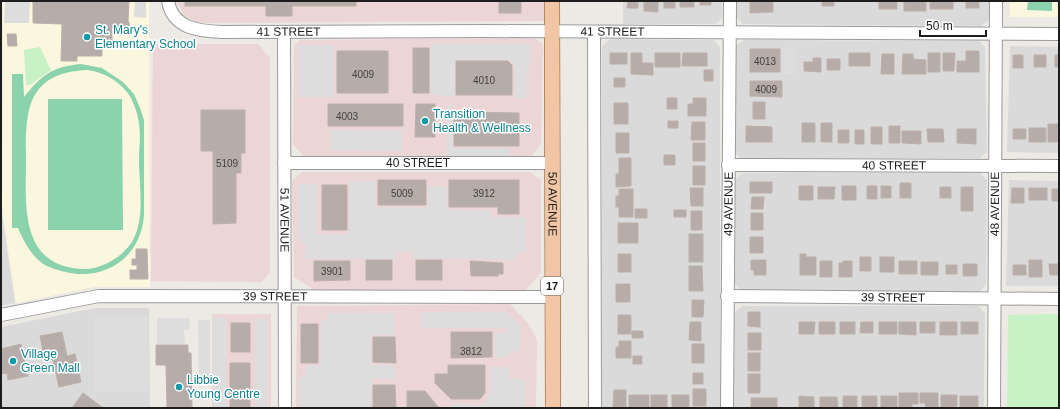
<svg xmlns="http://www.w3.org/2000/svg" width="1060" height="409" viewBox="0 0 1060 409" font-family="Helvetica,sans-serif">
	<rect width="100%" height="100%" fill="#ede9e4"/>
	<path fill="#dbdada" d="M623,1H722V18L715,24H623Z
		M737,1H989V20L981,26L743,24L736,17Z
		M610,39L714,40L720,47V408H602V46Z
		M744,40L979,41L985,47L987,152L980,158H741L735,153L736,46Z
		M1010,46L1059,47V153L1007,152Z
		M1,171V208L15,303L1,306Z
		M742,173H980L987,180L986,284L979,292L742,290L735,285V179Z
		M1009,180L1059,181V286H1006Z
		M742,306H978L985,313L984,408H734V313Z
		M95,308H149L150,408H1V327Z"/>
	<path fill="#ecd5d7" d="M177,1H544L545,21L210,23L196,22L184,15Z
		M535,38L543,45L541,144L530,158L303,156L293,144L294,46L300,40Z
		M153,44H258L270,58V272L262,282L151,281Z
		M302,172H530L541,180V273L526,290H314L294,277L292,181Z
		M510,304L527,322L537,340L536,408H296L297,306Z
		M212,314H271V408H212Z"/>
	<path fill="#fbf7df" d="M3,1H149L150,287H94L16,303L2,208Z
		M1010,1H1059V17H1010Z"/>
	<path fill="#c8f2c6" d="M40,47L51,70L30,85H26L24,50Z
		M1059,314V408H1007L1008,315Z"/>
	<path fill="#8bd3ad" fill-rule="evenodd" d="M1028,1H1052V11L1027,10Z
		M81,64L102,68L123,82L134,94L140,108L144,120V215C141,259 103,283 61,271C55,269 47,267 42,263C31,255 23,240 18,228H12V74H23L24,97C42,75 51,67 81,64ZM87,70C104,72 122,82 131,98C135,106 138,115 139,124C141,136 139,148 139,160C139,185 145,215 134,238C126,255 103,269 85,269C23,268 25,212 26,167C26,117 22,73 87,70Z
		M48,99H122L123,230H48Z"/>
	<path fill="#ddd" d="M5,1H30L29,23H4Z
		M135,1H146V18L134,17Z
		M431,44H531V58L527,70V98H515V65L509,60H455V96L431,95Z
		M298,45H334V97H298Z
		M783,48H796L795,74H783Z
		M448,105H453V148H510V163H447Z
		M331,130H402V151L331,150Z
		M350,181H376V207L428,208V186L447,187V210H490L491,217H526V251L516,253V260L413,258V252H396V259H305L306,245L298,239V186L300,184H317L316,234H349Z
		M422,312H506L521,326L520,351L509,352V357H495V333H508L506,328H422Z
		M328,313H394V335H371L372,365H395V379L372,378V408H299V377H305L307,365H321V320L328,319Z
		M148,316V392H94L93,317Z
		M157,318H189L190,329L184,330L185,344H157Z
		M213,318H226V408H213Z
		M255,319H267V408H255Z
		M198,320H210V382H199Z
		M490,367H509V379H525V408H450L454,404L482,405L490,396Z"/>
	<path fill="#b6adaa" stroke="#bdafa8" d="M33,1H129L128,22H129L130,30H121V27H112V47H102V56H77V61H61L62,24L33,23Z
		M185,1H356V6H292V16H266V6H185Z
		M499,1H521V13H499Z
		M628,1H638V8H627Z
		M644,1H658V12L644,11Z
		M664,1H675V8H664Z
		M680,1H694V7H680Z
		M700,1H711V5H700Z
		M750,1H773V12L750,13Z
		M822,1H834V6H822Z
		M879,1H897V9H879Z
		M904,1H926V11H904Z
		M930,1H953V9H930Z
		M966,1H979V8H966Z
		M7,34H16L17,46H8Z
		M413,48H429V93H413Z
		M750,49H780V72H750Z
		M337,51H388V93H337Z
		M966,51H979V72H957V61H966Z
		M610,53H627V64H610Z
		M631,53H642V63H653V75L631,74Z
		M655,53H680V67H655Z
		M683,53H707V66H682Z
		M849,53H870V66H849Z
		M928,53H940V72H928Z
		M943,53H955L954,71H943Z
		M882,54H894V74H881Z
		M903,54H913V59L926,60V74H902Z
		M1013,55H1023V68H1013Z
		M1034,55H1046V67H1034Z
		M1055,55H1059V67H1055Z
		M813,58H821V72L804,71V62H813Z
		M827,59H840V70H827Z
		M456,61H508L512,65V95H456Z
		M704,70H713V81H704Z
		M614,78H625V87H614Z
		M750,81H782V97L750,96Z
		M667,98H677V109H667Z
		M693,98H706V116H688V104H693Z
		M753,102H765V119H753Z
		M614,103H628V124H614Z
		M328,104H403V126H328Z
		M416,104H435V137H415Z
		M201,110H245V153H241V173H236V223L213,224V151H201Z
		M454,112L519,113V146H454Z
		M668,121H678V128H668Z
		M692,122H705V140H691Z
		M802,123H815V142H802Z
		M821,123H832V142H821Z
		M1048,124H1059V142H1048Z
		M746,126L772,127V142H746Z
		M889,126H900V143H889Z
		M871,127H882V144H871Z
		M1029,128H1046V142H1029Z
		M927,129H943L944,142H928Z
		M957,129H976V144L957,143Z
		M1013,129H1026V139H1013Z
		M838,130H849V143H838Z
		M855,130H864V144H855Z
		M902,131H921V144L902,143Z
		M616,133H629V153H616Z
		M693,143H705V161H693Z
		M664,155H675V165H664Z
		M619,158H631V186L616,187V174H619Z
		M693,166H705V185H693Z
		M378,180H426V205H378Z
		M449,180H519V214H498V207H449Z
		M750,182H772V193H750Z
		M900,183H911V198H900Z
		M322,185H347V230H322Z
		M799,186H813V200H799Z
		M842,186H856V200H842Z
		M867,186H877V199H867Z
		M881,186H891V198H881Z
		M818,187H835L834,199H818Z
		M940,187H951V198H940Z
		M961,187H973V211H961Z
		M690,188H703V206H691Z
		M1012,188H1024V203H1011Z
		M1029,188H1047V200H1029Z
		M619,189H633V217H619V207H616V196H619Z
		M1052,189H1059V201H1052Z
		M752,197H764L763,209H751Z
		M635,209H647V218H635Z
		M674,210H686V217H674Z
		M691,211H702V230H691Z
		M751,213H763V230H751Z
		M618,223H638V243H618Z
		M689,234H703V262H689Z
		M750,237H763V253H750Z
		M136,249H147L148,279H130V270H137V265H132V259H136Z
		M618,254H631V272H618Z
		M800,254H806V257H816V275H800Z
		M860,257H871V271H860Z
		M880,257H894V272H880Z
		M366,260H392V280H366Z
		M416,260H442V280H416Z
		M751,260H766V275H754V270H751Z
		M1029,260H1042V277H1029Z
		M314,261H350V280L314,281Z
		M470,261L503,263V274H498V276H471Z
		M820,261H832V277H820Z
		M843,261H852V277H839V263H843Z
		M899,261H917V274H899Z
		M921,262H938V275H921Z
		M963,264H977V276H963Z
		M1049,264H1059V275H1050Z
		M946,265H957V274H946Z
		M1013,265H1026V275H1013Z
		M689,266H702L703,291H689Z
		M616,284H630V302H616Z
		M692,300H704L703,317H692Z
		M748,312H760V327L748,326Z
		M618,315H631V334H618Z
		M690,322H701V341L689,340Z
		M799,322H815L814,334H799Z
		M819,322H835V334H819Z
		M840,322H855V334H840Z
		M861,322H873V333H860Z
		M879,322H897V334H879Z
		M899,322H916V335L899,334Z
		M920,322H935V333H920Z
		M940,322H957V335H940Z
		M961,322H978V334H961Z
		M231,323H250V352H231Z
		M301,324H318V363H301Z
		M632,331H643V338H632Z
		M62,332L67,356L45,361L40,336Z
		M451,332H492V357L451,358Z
		M748,333H761V350H748Z
		M373,337H395L396,363L373,362Z
		M619,341H631V358H616V347H619Z
		M21,344L28,376L8,380L7,373L1,374V349Z
		M692,344H704V363H692Z
		M156,345H188V353H191L192,408H167L166,365H156Z
		M748,353H760V371H748Z
		M75,354L81,382L59,387L53,360Z
		M633,356H642V364H633Z
		M230,363H250V408H230Z
		M448,365H485V393L480,399H451L435,383V374H448Z
		M693,373H703V384H693Z
		M748,374H760V393H748Z
		M373,385H395L396,408H373Z
		M693,389H706V406H693Z
		M614,390H626V407H613Z
		M407,391H425L439,408H407Z
		M83,393L103,408H72Z
		M899,393H918V404H912V408H899Z
		M920,393H938V408H926L925,403H920Z
		M629,395H649V408H629Z
		M651,395H667V408L651,407Z
		M672,395H689V407H672Z
		M941,395H957V406L941,408Z
		M799,396L814,397V408H799Z
		M843,396H857V408H843Z
		M862,396H877V408H862Z
		M881,396H897V408H881Z
		M960,396H978V408H960Z
		M820,397H837L838,408H820Z
		M751,398H777V408H751Z"/>
	<g fill="none" stroke-linecap="round" stroke-linejoin="round">
		<defs>
			<g id="minor">
				<path id="s1" d="M168,1C173,29 199,31 222,32L486,31L1059,34"/>
				<path id="s2" d="M284,32L285,408"/>
				<path d="M594,32L595,408"/>
				<path id="s3" d="M284,163H551"/>
				<path id="s4" d="M728,165L1059,166"/>
				<path id="s5" d="M727,296L1059,299"/>
				<path id="s6" d="M1,315L99,296L552,297"/>
				<path id="s7" d="M727,408L730,1"/>
				<path id="s8" d="M994,408L996,1"/>
			</g>
			<g id="major">
				<path id="s9" d="M552,1L553,408"/>
			</g>
		</defs>
		<use href="#minor" stroke="#9a9a9a" stroke-width="14"/>
		<use href="#major" stroke="#844f12" stroke-width="16"/>
		<use href="#minor" stroke="#fff" stroke-width="12"/>
		<use href="#major" stroke="#f0c6a6" stroke-width="15"/>
	</g>
	<g fill="#0f9aa8" stroke="#fff" stroke-width="1.5">
		<circle cx="87" cy="37" r="4"/>
		<circle cx="425" cy="121" r="4"/>
		<circle cx="13" cy="361" r="4"/>
		<circle cx="179" cy="387" r="4"/>
	</g>
	<g text-anchor="middle" stroke-width="3" stroke-linejoin="round" paint-order="stroke">
		<g font-size="10" fill="#434140">
			<text x="765" y="65">4013</text>
			<text x="363" y="78">4009</text>
			<text x="484" y="84">4010</text>
			<text x="766" y="93">4009</text>
			<text x="347" y="120">4003</text>
			<text x="227" y="167">5109</text>
			<text x="402" y="197">5009</text>
			<text x="484" y="197">3912</text>
			<text x="332" y="275">3901</text>
			<text x="471" y="355">3812</text>
		</g>
		<rect fill="#fff" stroke="#616161" stroke-width="1" x="541" y="277" width="22" height="18" rx="3"/>
		<g font-size="11" font-weight="bold" fill="#1d1d1d">
			<text x="552" y="290">17</text>
		</g>
		<g font-size="12" fill="#0d838f" stroke="#fff" text-anchor="start">
			<text x="95" y="34">St. Mary's<tspan x="95" dy="14">Elementary School</tspan></text>
			<text x="433" y="118">Transition<tspan x="433" dy="14">Health &amp; Wellness</tspan></text>
			<text x="21" y="358">Village<tspan x="21" dy="14">Green Mall</tspan></text>
			<text x="187" y="384">Libbie<tspan x="187" dy="14">Young Centre</tspan></text>
		</g>
		<g font-size="12" fill="#1d1d1d" stroke="#fff">
			<text dy="4" stroke="none"><textPath href="#s1" startOffset="135">41 STREET</textPath></text>
			<text dy="4" stroke="none"><textPath href="#s1" startOffset="459">41 STREET</textPath></text>
			<text dy="4" stroke="none"><textPath href="#s3" startOffset="134">40 STREET</textPath></text>
			<text dy="4" stroke="none"><textPath href="#s4" startOffset="166">40 STREET</textPath></text>
			<text dy="4" stroke="none"><textPath href="#s7" startOffset="204">49 AVENUE</textPath></text>
			<text dy="4" stroke="none"><textPath href="#s8" startOffset="204">48 AVENUE</textPath></text>
			<text dy="4" stroke="none"><textPath href="#s9" startOffset="203">50 AVENUE</textPath></text>
			<text dy="4" stroke="none"><textPath href="#s2" startOffset="188">51 AVENUE</textPath></text>
			<text dy="4" stroke="none"><textPath href="#s6" startOffset="276">39 STREET</textPath></text>
			<text dy="4" stroke="none"><textPath href="#s5" startOffset="166">39 STREET</textPath></text>
		</g>
	</g>
	<rect width="1060" height="409" fill="none" stroke="#1d1d1d" stroke-width="4"/>
	<path d="M920 30v6h66v-6" fill="none" stroke="#1d1d1d" stroke-width="2"/>
	<text x="926" y="30" font-size="12" fill="#1d1d1d" stroke="#ffffff" stroke-width="3" paint-order="stroke">50 m</text>
</svg>
